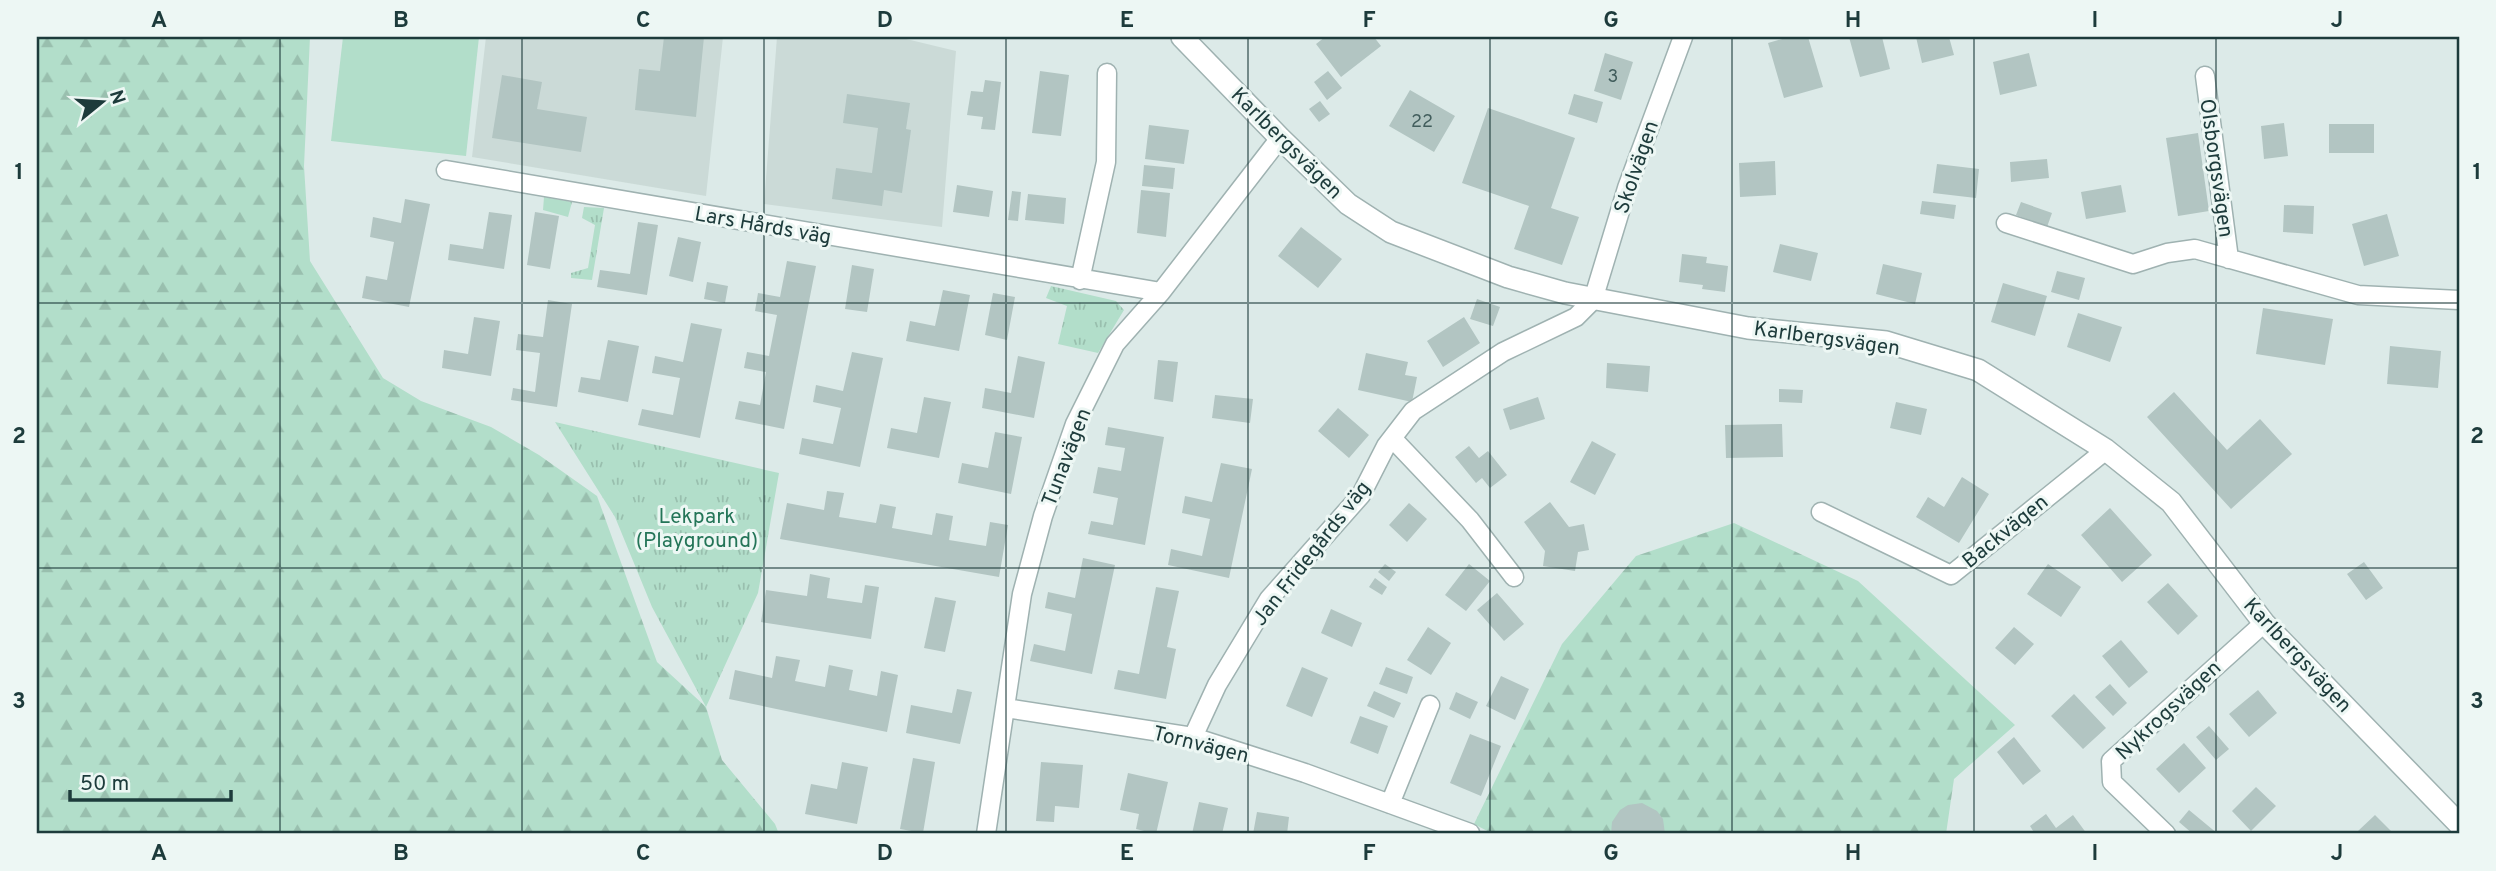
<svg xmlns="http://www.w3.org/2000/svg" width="2496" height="871" viewBox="0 0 2496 871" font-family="Overpass,sans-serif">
	<defs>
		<pattern id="grass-tufts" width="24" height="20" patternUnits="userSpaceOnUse" patternTransform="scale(1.75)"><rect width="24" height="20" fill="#b2deca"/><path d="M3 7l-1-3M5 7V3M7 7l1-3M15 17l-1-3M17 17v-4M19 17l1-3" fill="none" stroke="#99bfae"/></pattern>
		<pattern id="forest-firs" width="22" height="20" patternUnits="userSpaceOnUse" patternTransform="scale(1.75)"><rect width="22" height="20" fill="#b2deca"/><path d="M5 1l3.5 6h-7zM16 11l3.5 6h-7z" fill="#99bfae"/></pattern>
	</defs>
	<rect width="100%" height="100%" fill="#dceae8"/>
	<path fill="#cbdad7" d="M486,37H723L706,196L472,157Z
		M777,37H898L956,51L942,227L764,204Z"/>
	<path fill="url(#grass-tufts)" d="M544,197L572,202L568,217L543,210Z
		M584,207L604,208L592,280L571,278V273L588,268L595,225L582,218Z
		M1051,286L1116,301L1124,310L1098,353L1058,344L1067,306L1046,298Z
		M555,422L779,473L758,593L706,707L652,607L615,517Z"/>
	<path fill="url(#forest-firs)" d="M37,37H310L304,166L310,261L383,378L421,401L491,427L539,455L597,496L657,662L706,707L722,760L775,824L779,834H37Z
		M1734,523L1858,581L2015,725L1954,779L1946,834H1493L1474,824L1562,644L1636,556Z"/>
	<path fill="#b2deca" d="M343,37H479L466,156L331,141Z"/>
	<path fill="#b2c5c2" d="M664,37H704L696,117L635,110L639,69L660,71Z
		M1325,37H1374L1381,46L1341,77L1316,44Z
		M1789,37H1808L1823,87L1784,98L1768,43Z
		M1849,37H1882L1890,69L1860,77Z
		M1916,37H1949L1954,55L1922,63Z
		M1605,53L1633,62L1621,100L1594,91Z
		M2029,53L2037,86L2000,95L1993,62Z
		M1040,71L1069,75L1061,136L1032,133Z
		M1328,71L1342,88L1327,100L1314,82Z
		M502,75L542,82L537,109L587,117L581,152L492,138Z
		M985,80L1001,82L995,130L981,129L983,117L967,115L971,91L983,92Z
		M1410,90L1455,116L1434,152L1389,126Z
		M847,94L910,103L906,129L911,130L902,193L884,190L882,206L832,199L836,168L872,173L878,128L843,123Z
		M1574,94L1603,102L1597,123L1568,114Z
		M1320,101L1330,114L1319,122L1309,109Z
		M1488,108L1575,138L1551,208L1579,217L1562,265L1514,249L1529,206L1462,183Z
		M2284,123L2288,156L2264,159L2261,126Z
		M2329,124H2374V153H2329Z
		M1149,125L1189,130L1184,164L1145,159Z
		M2198,133L2209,211L2178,216L2166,138Z
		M2047,159L2049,178L2011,182L2010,162Z
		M1775,161L1776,195L1740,197L1739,163Z
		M1937,164L1979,169L1976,198L1933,193Z
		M1144,165L1175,168L1173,189L1142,186Z
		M957,185L993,191L989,217L953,212Z
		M2121,185L2126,212L2086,219L2081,192Z
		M1141,190L1170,193L1166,237L1137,233Z
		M1012,191L1021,192L1018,221L1008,220Z
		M1028,194L1066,198L1064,224L1025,220Z
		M405,199L430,204L409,307L362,298L366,276L387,280L394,242L370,237L373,217L401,223Z
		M1922,201L1956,205L1954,219L1920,214Z
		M2021,202L2052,213L2047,227L2016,215Z
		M2284,205L2314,206L2313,234L2283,232Z
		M489,212L512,215L504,269L448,260L450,244L483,249Z
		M535,212L559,216L550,269L527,265Z
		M2387,214L2399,256L2364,266L2352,224Z
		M638,222L658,225L647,295L597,287L600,270L630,274Z
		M1301,227L1342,259L1318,288L1278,256Z
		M678,237L701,242L693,282L669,276Z
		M1780,244L1818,253L1811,281L1773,272Z
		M1682,254L1707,257L1706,263L1728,266L1725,292L1702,289L1703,285L1679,282Z
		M787,261L816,266L784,429L735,419L739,401L760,405L766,372L744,368L747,352L769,356L777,315L755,311L758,293L780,297Z
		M1883,264L1922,273L1915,304L1876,294Z
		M852,265L874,269L867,312L845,309Z
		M2057,271L2085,278L2079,300L2051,292Z
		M707,282L728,286L725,303L704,299Z
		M2003,283L2047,296L2035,336L1991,322Z
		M943,290L970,295L959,351L906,341L910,321L935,326Z
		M993,293L1015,297L1007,340L985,335Z
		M1477,299L1500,307L1493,326L1470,319Z
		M548,300L572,304L557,407L511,400L513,388L535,392L540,353L516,350L518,334L543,337Z
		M2263,308L2333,319L2325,365L2256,354Z
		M2078,313L2122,327L2110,362L2067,347Z
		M474,317L500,321L491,376L442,368L444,350L468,354Z
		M1464,317L1480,343L1443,367L1427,341Z
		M691,323L722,329L700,438L638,425L642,409L673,415L680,378L652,373L655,356L683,362Z
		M608,340L639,346L628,402L578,392L581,377L600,380Z
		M2390,346L2441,351L2438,388L2387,384Z
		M852,352L883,358L860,467L799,454L802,438L833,444L841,408L813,402L816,385L843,391Z
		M1366,353L1408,362L1405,375L1417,377L1412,402L1358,390Z
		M1018,356L1045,362L1034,418L982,408L985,388L1011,393Z
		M1158,360L1178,362L1173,402L1154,399Z
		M1607,363L1650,366L1648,392L1606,388Z
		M1779,389L1803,390L1802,403L1779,402Z
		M2174,392L2227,450L2260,419L2292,454L2231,509L2147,417Z
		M1215,395L1253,399L1250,423L1212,418Z
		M924,397L951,402L939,458L887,448L891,428L917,433Z
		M1538,397L1545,419L1510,430L1503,409Z
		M1896,402L1927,409L1921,435L1890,428Z
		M1338,408L1369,435L1349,458L1318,431Z
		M1782,424L1783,457L1726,458L1725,425Z
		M1108,427L1164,437L1145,545L1088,534L1091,521L1113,525L1118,498L1093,493L1098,467L1121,471L1125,448L1105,445Z
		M995,432L1022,437L1011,494L958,483L962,463L988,468Z
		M1592,441L1616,454L1595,495L1570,482Z
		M1469,446L1479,458L1488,451L1507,475L1490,488L1482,478L1476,483L1455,457Z
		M1221,463L1252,469L1229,578L1168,565L1171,549L1202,556L1210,519L1182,513L1185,496L1212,502Z
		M1962,477L1989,494L1959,543L1916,517L1928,497L1944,507Z
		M827,491L844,493L839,517L876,523L880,504L896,507L892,528L932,535L936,513L953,516L949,540L986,546L990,522L1008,525L999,577L780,539L787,503L824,510Z
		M1550,502L1569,527L1584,524L1589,550L1578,552L1575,571L1543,566L1545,551L1524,522Z
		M1409,503L1427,519L1407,542L1389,525Z
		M2110,508L2152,555L2122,582L2081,535Z
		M1083,558L1115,565L1092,674L1030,661L1034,644L1065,651L1072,614L1045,608L1048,592L1075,598Z
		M2364,562L2383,588L2366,600L2347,574Z
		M1385,564L1396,572L1389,581L1378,572Z
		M1469,564L1490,581L1466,611L1445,595Z
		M2048,564L2081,587L2061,617L2027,594Z
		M810,574L830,578L827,598L862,603L865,585L879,587L871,639L761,622L766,590L807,596Z
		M1375,578L1387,587L1382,595L1369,587Z
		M2168,583L2198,616L2178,635L2147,602Z
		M1156,587L1179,591L1167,647L1176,649L1166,699L1114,689L1118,670L1139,674Z
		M1497,593L1524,624L1504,641L1477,610Z
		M935,597L956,601L945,652L924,648Z
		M1331,609L1362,623L1352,647L1321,633Z
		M1428,627L1451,643L1431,675L1407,660Z
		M2014,627L2034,644L2015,665L1995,648Z
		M2121,640L2148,672L2129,688L2102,656Z
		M776,656L800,660L795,681L825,687L829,665L853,670L849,690L877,696L881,671L898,675L887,732L729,699L735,670L772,678Z
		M1302,667L1328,678L1312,717L1286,706Z
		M1386,667L1413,677L1407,694L1379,684Z
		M1501,676L1529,689L1515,720L1486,706Z
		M2110,684L2127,703L2113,716L2095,697Z
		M957,689L972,692L960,744L906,733L911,705L952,713Z
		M2258,690L2277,713L2249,737L2229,714Z
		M1374,691L1401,703L1394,718L1367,706Z
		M1456,692L1478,702L1470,719L1449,709Z
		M2074,694L2106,728L2083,749L2051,716Z
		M1360,716L1388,726L1378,754L1350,743Z
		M2209,726L2229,749L2216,760L2196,737Z
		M1470,734L1501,746L1481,796L1450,783Z
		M2014,737L2041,771L2023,785L1997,752Z
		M2184,743L2206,768L2179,793L2156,769Z
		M913,758L935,762L923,833L900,829Z
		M842,762L868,767L857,824L805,814L811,784L837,789Z
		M1041,762L1083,765L1079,808L1055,806L1054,822L1036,821Z
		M1128,773L1168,782L1156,834L1136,829L1139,814L1120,810Z
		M2256,787L2276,806L2251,831L2232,811Z
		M1199,802L1228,808L1222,834H1192Z
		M1642,803L1657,811L1663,819L1665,834H1611L1612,822L1620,810L1628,805Z
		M2189,810L2218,834H2193L2179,822Z
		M1257,812L1289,817L1287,834H1253Z
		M2046,814L2056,828L2073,815L2087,834H2035L2030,826Z
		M2375,815L2394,834H2361L2358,831Z"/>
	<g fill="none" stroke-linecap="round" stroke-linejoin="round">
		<defs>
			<path id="minor" d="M2205,76L2229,259
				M446,170L1161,292
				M2006,223L2133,264L2167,253L2195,249L2358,295L2459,300
				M1080,280L1106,162L1107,73
				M1392,438L1470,520L1514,577
				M1821,512L1951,575L2106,450
				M1006,708L1193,737L1305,773L1470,833
				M1193,737L1217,685L1269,599L1361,495L1386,446L1413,411L1503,352L1576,317L1593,300L1627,188L1683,37
				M1390,804L1430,705
				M986,834L1022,594L1043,516L1075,424L1115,344L1161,292L1280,138
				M2166,834L2112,782L2111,761L2264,623"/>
			<path id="tertiary" d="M1182,37L1280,138L1348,204L1391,232L1508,277L1565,293L1748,328L1886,342L1978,370L2106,450L2171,502L2264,623L2459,824"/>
		</defs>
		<use href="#minor" stroke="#9fb2b1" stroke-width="21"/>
		<use href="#tertiary" stroke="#9fb2b1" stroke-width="24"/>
		<use href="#minor" stroke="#fff" stroke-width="18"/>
		<use href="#tertiary" stroke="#fff" stroke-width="21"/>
	</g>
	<path fill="none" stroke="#1d3b3b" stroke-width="2" stroke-opacity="0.55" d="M280,37V834M522,37V834M764,37V834M1006,37V834M1248,37V834M1490,37V834M1732,37V834M1974,37V834M2216,37V834M37,303H2459M37,568H2459"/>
	<g text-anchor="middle" stroke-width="6" stroke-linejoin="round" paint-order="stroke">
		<g font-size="18" fill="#425e5d">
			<text x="1613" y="82">3</text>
			<text x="1422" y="127">22</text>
		</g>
		<g font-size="21" fill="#1d3b3b" stroke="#edf7f4">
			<text transform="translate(1287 143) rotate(45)" y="7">Karlbergsvägen</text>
			<text transform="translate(1636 167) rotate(-71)" y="7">Skolvägen</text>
			<text transform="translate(2217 168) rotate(82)" y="7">Olsborgsvägen</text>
			<text transform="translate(763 225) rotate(10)" y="7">Lars Hårds väg</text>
			<text transform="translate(1827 338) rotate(8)" y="7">Karlbergsvägen</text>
			<text transform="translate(1066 457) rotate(-69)" y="7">Tunavägen</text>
			<text transform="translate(2005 531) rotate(-39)" y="7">Backvägen</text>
			<text transform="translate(1311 553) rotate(-52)" y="7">Jan Fridegårds väg</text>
			<text transform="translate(2298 655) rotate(47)" y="7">Karlbergsvägen</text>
			<text transform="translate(2168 710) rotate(-43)" y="7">Nykrogsvägen</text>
			<text transform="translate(1201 744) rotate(14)" y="7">Tornvägen</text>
		</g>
		<g font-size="21" fill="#247558" stroke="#edf7f4">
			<text x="697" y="523">Lekpark<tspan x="697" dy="24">(Playground)</tspan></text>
		</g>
	</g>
	<rect width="2496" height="871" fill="none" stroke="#edf7f4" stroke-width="77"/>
	<g transform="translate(102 102) rotate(72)" stroke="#edf7f4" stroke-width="5" paint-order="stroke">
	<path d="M0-5L12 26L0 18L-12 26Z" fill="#1d3b3b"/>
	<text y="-10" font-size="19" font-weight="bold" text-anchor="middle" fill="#1d3b3b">N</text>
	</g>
	<path d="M70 790v10h161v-10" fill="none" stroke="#1d3b3b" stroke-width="3.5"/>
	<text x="80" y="790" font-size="21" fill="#1d3b3b" stroke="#edf7f4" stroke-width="5" paint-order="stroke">50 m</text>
	<rect x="38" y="38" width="2420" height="794" fill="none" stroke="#1d3b3b" stroke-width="2.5"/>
	<g font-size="23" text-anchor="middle" font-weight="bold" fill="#1d3b3b">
		<text x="159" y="27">A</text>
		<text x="401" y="27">B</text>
		<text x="643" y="27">C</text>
		<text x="885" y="27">D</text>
		<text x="1127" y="27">E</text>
		<text x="1369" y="27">F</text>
		<text x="1611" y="27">G</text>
		<text x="1853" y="27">H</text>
		<text x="2095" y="27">I</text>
		<text x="2337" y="27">J</text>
		<text x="19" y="179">1</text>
		<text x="2477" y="179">1</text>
		<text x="19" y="443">2</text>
		<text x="2477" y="443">2</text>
		<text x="19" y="708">3</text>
		<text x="2477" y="708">3</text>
		<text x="159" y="860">A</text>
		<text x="401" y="860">B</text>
		<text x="643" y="860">C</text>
		<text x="885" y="860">D</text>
		<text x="1127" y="860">E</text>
		<text x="1369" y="860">F</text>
		<text x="1611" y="860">G</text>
		<text x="1853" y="860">H</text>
		<text x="2095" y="860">I</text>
		<text x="2337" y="860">J</text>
	</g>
</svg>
